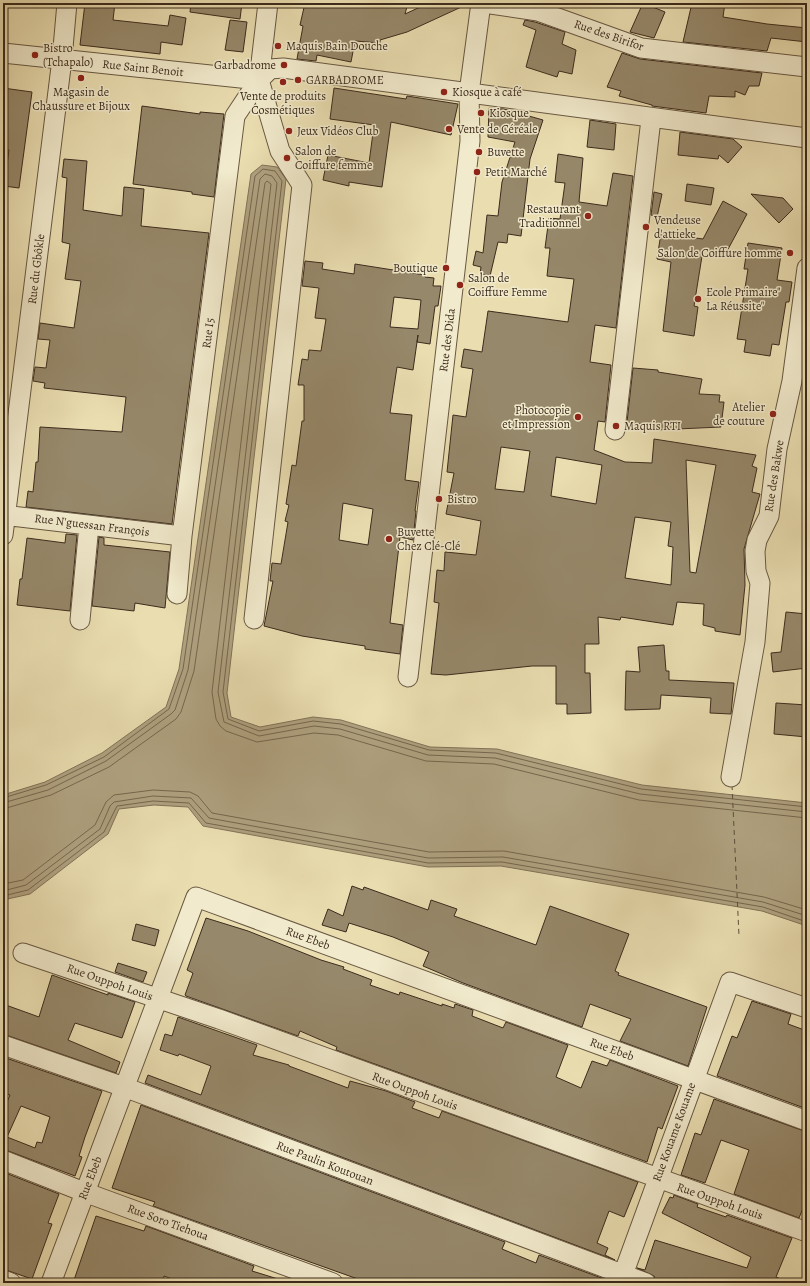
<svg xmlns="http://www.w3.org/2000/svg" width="810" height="1286" viewBox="0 0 810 1286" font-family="Alegreya,serif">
	<rect width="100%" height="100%" fill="#eadeb1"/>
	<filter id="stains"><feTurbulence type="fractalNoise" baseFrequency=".005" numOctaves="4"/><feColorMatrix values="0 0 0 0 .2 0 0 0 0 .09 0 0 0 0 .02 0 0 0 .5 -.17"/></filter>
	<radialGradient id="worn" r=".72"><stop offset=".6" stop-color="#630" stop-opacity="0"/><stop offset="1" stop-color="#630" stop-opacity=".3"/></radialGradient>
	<path fill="#afa17f" stroke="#817258" d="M262,165L277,167L286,179L227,693L231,717L260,727L313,717L341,720L430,747L497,749L642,785L807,803V926L762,911L501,866L428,867L203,826L188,807L154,805L119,809L108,834L30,894L3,900V795L45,782L102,753L166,707L179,669L251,174Z"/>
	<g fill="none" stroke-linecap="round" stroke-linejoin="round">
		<path stroke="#76664e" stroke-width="1" d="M3,798L46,785L104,757L169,709L183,669L255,176L263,169L275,171L282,181L223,692L228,719L259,731L313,721L341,724L429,750L496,753L641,789L807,807
			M3,803L48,790L106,761L171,714L175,710L188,670L260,179L265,174L272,176L277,183L218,692L224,722L259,736L314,726L340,729L428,755L495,758L640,794L807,812
			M3,809L51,795L109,767L176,719L181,712L194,671L265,183L267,181L271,184L212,692L216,719L220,726L226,731L257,742L314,733L338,735L426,761L494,764L639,800L807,818
			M3,884L23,880L95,825L106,802L114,795L153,790L190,792L198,796L212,813L429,852L504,851L764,897L807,910
			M3,891L26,885L100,829L110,806L114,802L153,796L191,798L209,818L428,858L503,857L763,902L807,916
			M3,896L28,890L104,832L117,806L153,801L189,803L206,823L428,863L502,862L763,907L807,922"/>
		<path stroke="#5e4e3a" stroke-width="1" stroke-dasharray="5 4" stroke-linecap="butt" d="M732,785L739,936"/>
	</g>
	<path fill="#96886a" stroke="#3c2b1d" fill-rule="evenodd" d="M85,3H115L113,20L168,26L170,15L186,18L182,45L161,42L160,54L80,45Z
		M191,3H242L240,19L190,12Z
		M305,3H408L405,14L429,3H470L407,32L380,40V43L355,41L351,62L317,55L316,61L297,59L303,26L300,25Z
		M643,3L665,12L654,38L630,32Z
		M692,3H725L723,17L767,24L807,28V42L771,38L767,51L683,42Z
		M230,20L247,22L243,52L225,50Z
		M525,20L535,22L565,32L562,44L576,50L572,74L559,71L557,77L526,67L536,30L523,25Z
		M622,53L640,59L762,73L759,86H749L745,95L735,91V97L709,96L706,113L652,106V105L619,96L621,91L607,87Z
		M3,88L32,92L19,188L4,186L9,150H4L6,122V111L3,110Z
		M334,88L406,99L407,96L458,104L451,135L391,122L382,187L349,182V186L323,180L328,155L369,163L374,125L330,119Z
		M142,106L200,114V112L224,114L214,197L192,194V192L133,184Z
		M489,108L504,109L543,120L530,159L521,236L508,234L507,243L498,242L490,276L480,274L481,267L473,265L476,251L483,253L487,215L498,216L502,182L515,142L488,137Z
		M590,120L616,124L614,150L587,147Z
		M680,132L733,139L742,147L728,163L719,155L718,159L678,155Z
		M558,154L583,158L579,202L607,206L613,173L633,176L616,328L595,325L590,362L611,365L605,422L598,421L594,450L625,462L652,463L654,439L756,455L752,466L757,468L752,492L760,494L744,549L745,585L740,635L715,631V628L703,625L704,604L677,602L673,625L621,617L620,620L598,617L599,644H585V673H590L591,713L567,714V704H556V666H532L446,675L431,674L439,603L434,602L437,570L444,571L445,552L476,555L481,521L446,514L454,473L447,472L453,415L466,417L473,369L461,367L464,349L482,352L488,311L568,322L574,279L547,276L550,248H545L549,218L560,219L565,183L555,182ZM501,447L530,451L524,492L495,489ZM556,457L602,465L596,504L551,496ZM686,460L716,465L696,573L690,572ZM635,517L671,522L668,546L673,547L671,585L625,578Z
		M64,159L87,161L83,210L122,216L124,187L144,189L141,226L209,233L172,524L26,507L28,491L33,492L36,462H38L40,427L122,432L126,397L44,388L45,383L33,381L35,367L46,368L50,340L38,339L40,323L74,328L81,281L65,279L70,244L62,242L67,178L62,177Z
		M687,184L714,188L711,205L685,201Z
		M654,192L662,194L657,217L651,215Z
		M751,194L783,198L793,209L779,223Z
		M723,201L747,214L726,253L703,250L694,306L698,307L694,336L663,331L671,262L657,259L661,233L703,239Z
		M748,243L782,248L777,280L792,282L789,302H786L779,345L772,344L770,356L744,352L746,340L737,339L748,269H744Z
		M305,261L323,263L322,269L354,274L355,264L425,275V277L434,278L433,286H441L438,306H435L430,344L417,342L418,335L413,370L397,367L390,413L412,415L405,480L419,482L415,511H416L413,540L400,537L390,623L403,625L400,654L365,649V646L302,636L264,626L273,581H270L272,563L281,564L288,522L285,521L289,505L286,504L292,465L296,466L302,421H304V385H298L302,359L308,360L309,350L321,351L326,319L315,318L319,288L302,286ZM394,297L421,300L418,329L390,327ZM343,503L373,509L368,545L339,540Z
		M633,368L658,370V372L702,379L699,394L720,395L719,402H724L721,427L655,430L656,426L627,422Z
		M66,534L77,535L70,611L17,605L20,579H22L27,538L65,543Z
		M99,537L104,538V545L170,552L165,608L135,603L134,611L92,606Z
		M786,612L807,614V668L773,672L771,653L781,652Z
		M664,645L666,671H669V680L734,683L731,714L710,713L711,698L661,695L660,709L625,710L626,671L640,672L638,647Z
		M776,703L807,705V737L774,734Z
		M352,886L363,890L364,887L428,910L431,900L457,909L454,916L536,945L550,906L629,934L615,971L619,973L618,975L707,1007L688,1066L620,1041L631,1019L590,1004L582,1027L463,983L423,966L429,952L393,937L349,923L346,932L322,925L328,909L343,916Z
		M206,918L248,931L321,960L344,967L343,969L372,980L370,985L399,995L400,992L442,1006V1004L454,1008L455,1004L473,1010L472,1016L503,1028L506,1022L568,1045L556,1077L581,1088L592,1061L607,1066L610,1060L678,1086L662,1129L658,1127L647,1162L336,1050L337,1047L300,1031L298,1036L186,996L185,995L193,973L187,970Z
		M136,924L159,930L155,946L132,940Z
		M118,963L147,972L143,982L115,972Z
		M52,975L108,995V993L135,1002L122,1038L75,1023L68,1040L120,1062L116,1073L3,1034V1004L39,1017Z
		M752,1001L791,1014L788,1024L807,1031V1109L717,1076L732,1036L737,1038Z
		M178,1017L257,1045L253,1055L289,1065V1066L348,1088L350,1081L386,1091L415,1102L412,1108L439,1118L442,1111L638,1182L624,1217L609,1211L597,1243L608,1248L605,1255L615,1260L145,1083L148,1075L201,1095L211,1066L179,1054L178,1056L160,1050L165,1034L172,1036Z
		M3,1057L102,1091L85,1137L79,1156L82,1157L75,1176L3,1149V1111L10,1095L3,1093ZM21,1106L50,1117L42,1143L37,1142L35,1148L7,1137Z
		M714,1099L807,1132V1198L799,1218L734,1194L749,1150L721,1140L705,1183L681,1175L695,1133L701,1135Z
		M141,1105L505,1242L502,1249L536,1263L539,1255L607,1280L606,1283H369L153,1206L155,1202L112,1188Z
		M3,1172L59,1194L48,1223L52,1224L32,1279L3,1269Z
		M674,1195L698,1204L697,1207L726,1217L727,1215L792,1238L776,1277L783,1280V1283H657L654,1276L637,1268L645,1270L655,1240L747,1268L751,1257L662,1213L670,1197L673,1198Z
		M96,1216L144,1231L146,1226L254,1266L252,1271L278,1279V1283H182L164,1276L163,1283H73Z"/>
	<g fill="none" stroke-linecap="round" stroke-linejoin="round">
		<defs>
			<path id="street" d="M484,3L538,11L641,48L807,67
				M3,53L259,80
				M615,430L651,119
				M3,515L182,536
				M3,535L62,59L67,3
				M177,594L182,536L235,116L259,80L270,69L283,68L807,138
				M254,619L302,185L280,151L259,80L268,3
				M80,620L89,525
				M408,677L470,141L469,93L481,3
				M731,777L755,642L760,583L756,571L755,551L757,540L769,516L777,449L792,381L807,268
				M23,953L219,1019L807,1232
				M3,1045L124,1087L646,1283
				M3,1160L84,1192L333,1283
				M3,1280L11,1283
				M51,1283L196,897L807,1121
				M620,1283L730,982L807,1008"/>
		</defs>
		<use href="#street" stroke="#685842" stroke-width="21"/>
		<use href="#street" stroke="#f1eacc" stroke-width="19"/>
	</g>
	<g fill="#8f2418" stroke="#f1eacc" stroke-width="1.5">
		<circle cx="278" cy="46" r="4"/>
		<circle cx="35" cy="55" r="4"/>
		<circle cx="284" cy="65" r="4"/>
		<circle cx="81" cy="78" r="4"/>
		<circle cx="298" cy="80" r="4"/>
		<circle cx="283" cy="82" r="4"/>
		<circle cx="444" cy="92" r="4"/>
		<circle cx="481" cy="113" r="4"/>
		<circle cx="449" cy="129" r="4"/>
		<circle cx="289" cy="131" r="4"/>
		<circle cx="479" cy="152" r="4"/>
		<circle cx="287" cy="158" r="4"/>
		<circle cx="477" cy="172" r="4"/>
		<circle cx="588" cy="216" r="4"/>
		<circle cx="646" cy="227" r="4"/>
		<circle cx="790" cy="253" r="4"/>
		<circle cx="446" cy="268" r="4"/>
		<circle cx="460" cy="285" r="4"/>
		<circle cx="698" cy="299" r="4"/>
		<circle cx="773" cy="414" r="4"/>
		<circle cx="578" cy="417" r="4"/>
		<circle cx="616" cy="426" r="4"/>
		<circle cx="439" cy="499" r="4"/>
		<circle cx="389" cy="539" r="4"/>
	</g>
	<g text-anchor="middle" stroke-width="3" stroke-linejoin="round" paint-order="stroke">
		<g font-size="12" fill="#3c2b1d" stroke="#f1eacc">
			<text transform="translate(609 35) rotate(19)" y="4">Rue des Birifor</text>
			<text transform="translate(143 68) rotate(6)" y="4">Rue Saint Benoit</text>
			<text transform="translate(36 269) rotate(-83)" y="4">Rue du Gbôkle</text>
			<text transform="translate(208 333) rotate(-83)" y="4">Rue I5</text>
			<text transform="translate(447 340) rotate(-83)" y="4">Rue des Dida</text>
			<text transform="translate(774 476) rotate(-81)" y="4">Rue des Bakwe</text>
			<text transform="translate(92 525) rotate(7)" y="4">Rue N'guessan François</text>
			<text transform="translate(308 938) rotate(20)" y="4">Rue Ebeb</text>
			<text transform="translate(110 982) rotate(19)" y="4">Rue Ouppoh Louis</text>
			<text transform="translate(612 1049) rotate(20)" y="4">Rue Ebeb</text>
			<text transform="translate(415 1091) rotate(20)" y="4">Rue Ouppoh Louis</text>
			<text transform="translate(674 1132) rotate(-70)" y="4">Rue Kouame Kouame</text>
			<text transform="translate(325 1163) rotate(21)" y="4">Rue Paulin Koutouan</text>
			<text transform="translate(90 1178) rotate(-69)" y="4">Rue Ebeb</text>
			<text transform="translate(720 1201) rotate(19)" y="4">Rue Ouppoh Louis</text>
			<text transform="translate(168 1222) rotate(20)" y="4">Rue Soro Tiehoua</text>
		</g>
		<g font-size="12" fill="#3c2b1d" stroke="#f1eacc" text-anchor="start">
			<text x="286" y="50">Maquis Bain Douche</text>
			<text x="43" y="52">Bistro<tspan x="43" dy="14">(Tchapalo)</tspan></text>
			<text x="276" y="69" text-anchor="end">Garbadrome</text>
			<text x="306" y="84">GARBADROME</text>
			<text x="81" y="96" text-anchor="middle">Magasin de<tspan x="81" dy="14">Chaussure et Bijoux</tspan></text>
			<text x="452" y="96">Kiosque à café</text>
			<text x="283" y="100" text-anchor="middle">Vente de produits<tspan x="283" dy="14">Cosmétiques</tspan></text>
			<text x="489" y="117">Kiosque</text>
			<text x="457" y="133">Vente de Céréale</text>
			<text x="297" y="135">Jeux Vidéos Club</text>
			<text x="295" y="155">Salon de<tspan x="295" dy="14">Coiffure femme</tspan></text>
			<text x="487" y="156">Buvette</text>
			<text x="485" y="176">Petit Marché</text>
			<text x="580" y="213" text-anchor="end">Restaurant<tspan x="580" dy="14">Traditionnel</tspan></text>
			<text x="654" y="224">Vendeuse<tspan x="654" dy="14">d'attieke</tspan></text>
			<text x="782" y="257" text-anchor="end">Salon de Coiffure homme</text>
			<text x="438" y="272" text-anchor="end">Boutique</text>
			<text x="468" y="282">Salon de<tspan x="468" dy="14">Coiffure Femme</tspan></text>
			<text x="706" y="296">Ecole Primaire"<tspan x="706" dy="14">La Réussite"</tspan></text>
			<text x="765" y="411" text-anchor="end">Atelier<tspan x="765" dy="14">de couture</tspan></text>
			<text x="570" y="414" text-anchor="end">Photocopie<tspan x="570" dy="14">et Impression</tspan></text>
			<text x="624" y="430">Maquis RTI</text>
			<text x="447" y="503">Bistro</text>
			<text x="397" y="536">Buvette<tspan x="397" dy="14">Chez Clé-Clé</tspan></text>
		</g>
	</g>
	<rect width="810" height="1286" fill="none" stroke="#eadeb1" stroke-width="16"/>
	<rect x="4" y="4" width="802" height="1278" fill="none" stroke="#3c2b1d" stroke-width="2"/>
	<rect x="8" y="8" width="794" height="1270" fill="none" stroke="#3c2b1d"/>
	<rect width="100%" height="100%" filter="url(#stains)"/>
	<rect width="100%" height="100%" fill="url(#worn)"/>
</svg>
